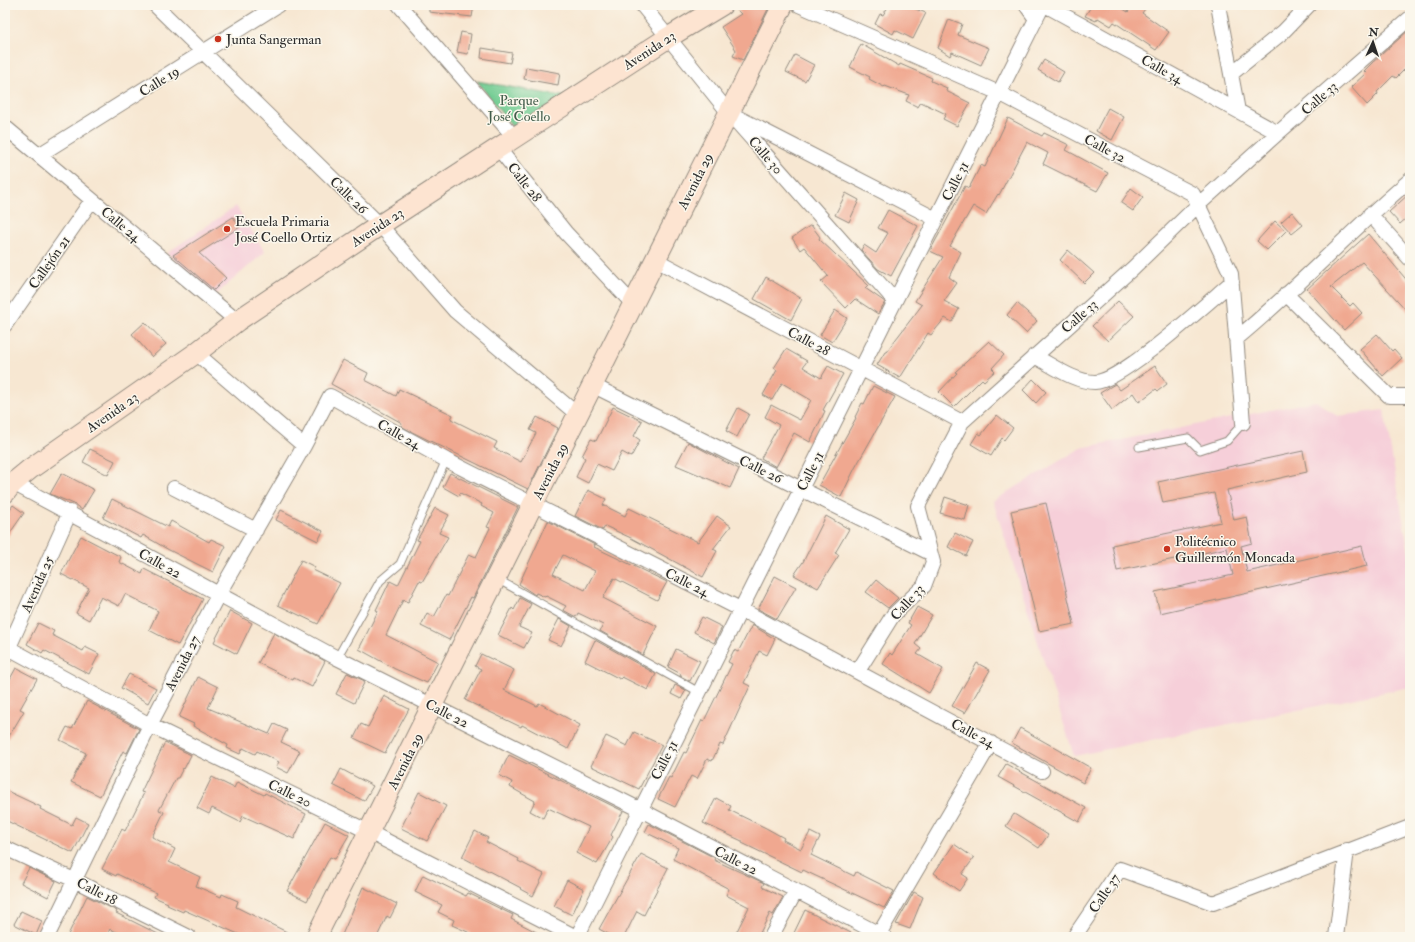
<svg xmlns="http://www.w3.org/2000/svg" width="1415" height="942" viewBox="0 0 1415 942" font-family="'IM FELL Double Pica',serif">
	<rect width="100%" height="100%" fill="#fbf7ec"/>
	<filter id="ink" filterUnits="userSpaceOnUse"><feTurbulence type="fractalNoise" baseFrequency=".025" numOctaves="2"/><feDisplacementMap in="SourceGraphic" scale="8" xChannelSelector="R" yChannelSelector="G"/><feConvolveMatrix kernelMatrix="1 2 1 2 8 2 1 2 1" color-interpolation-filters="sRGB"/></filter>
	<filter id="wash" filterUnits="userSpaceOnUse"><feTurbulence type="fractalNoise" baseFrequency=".012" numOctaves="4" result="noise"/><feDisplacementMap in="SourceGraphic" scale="16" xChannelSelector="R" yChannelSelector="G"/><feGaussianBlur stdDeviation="0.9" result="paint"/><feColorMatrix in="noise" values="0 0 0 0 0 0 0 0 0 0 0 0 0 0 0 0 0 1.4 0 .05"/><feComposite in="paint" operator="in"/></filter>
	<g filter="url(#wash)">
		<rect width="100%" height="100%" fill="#f7e7d2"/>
		<path fill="#f6cfd9" d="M236,206L265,252L213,297L167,253Z
			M1316,401L1337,416L1384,410L1410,560V687L1074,756L993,501L1081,448Z"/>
		<path fill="#74cd94" stroke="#507c60" d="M477,81L566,97L516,132Z"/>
		<g id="blocks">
			<path fill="#f0a890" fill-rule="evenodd" d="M429,5H474L472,17L429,12Z
				M745,5H770L743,60L733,56L736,50L721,27L741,14L737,10Z
				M889,5H905L926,13L913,39L895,30L893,34L875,24L880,14L883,15Z
				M1092,5H1117L1128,12L1133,5H1148L1142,13L1169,32L1156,50L1114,22L1111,26L1098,18L1096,21L1085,16Z
				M949,19L962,24L958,35L989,48L981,65L952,52L950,56L938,48Z
				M1410,29V64L1396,78L1393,76L1377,92L1378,94L1367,105L1351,87L1366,73L1364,71L1372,63Z
				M461,32L471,34L468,54L457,52Z
				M861,44L899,66L900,64L932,78L931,81L947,88L946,91L970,103L957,126L943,119L946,114L921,102L918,107L906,101L909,95L885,86L884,87L869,79L870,77L850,67Z
				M482,48L512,53L510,63L481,58Z
				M795,55L814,65L805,81L786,72Z
				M1044,60L1064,72L1058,82L1038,70Z
				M526,67L560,73L558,85L524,79Z
				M1108,108L1124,117L1112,140L1096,131Z
				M1008,118L1042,136L1044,133L1069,145L1066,150L1108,173L1097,191L1043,164L1048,153L1027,142L999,195L998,194L986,214L973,206L950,246L961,252L949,277L957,283L944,301L959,309L952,322L945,318L931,335L928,333L900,378L877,365L885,352H886L922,305L915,301L943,257L930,251L965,186L969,188L981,165L985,167Z
				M1131,188L1143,197L1133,211L1121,203Z
				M846,193L859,200L849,222L835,215Z
				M1410,193V215L1400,224L1389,212Z
				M888,210L918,226L891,276L878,269L861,250L864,245L876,253L888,233L878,228Z
				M1292,212L1303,225L1292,234L1281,222Z
				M233,217L240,227L199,253L226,278L214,290L173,255Z
				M1275,221L1286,231L1267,250L1257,241Z
				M811,225L820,237L819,239L868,285L865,288L885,302L878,314L855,299L846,308L821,282L828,276L804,247L800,250L792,238Z
				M1368,234L1410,284V314L1362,262L1331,287L1350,306L1353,303L1362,313L1344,330L1307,289Z
				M1068,250L1094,273L1084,283L1060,260Z
				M766,277L802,299L791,320L754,299Z
				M1118,301L1134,316L1108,341L1092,326Z
				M1017,303L1037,321L1026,333L1007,315Z
				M835,310L847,318L832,342L820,335Z
				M145,322L166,344L152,357L132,334Z
				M1377,334L1392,351L1394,349L1402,358L1383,376L1360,349Z
				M989,341L1004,355L992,368L995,371L984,381L982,379L954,407L939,392L957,373L955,372Z
				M786,349L807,361L803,367L821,378L828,366L843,374L823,410L825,411L810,442L794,433L776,467L761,458L779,425L765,417L771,405L800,420L811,400L782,383L772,400L763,395L777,370L774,368Z
				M343,360L368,373L365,380L396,396L399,389L453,415L451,419L497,442L494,448L521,462L536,433L530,430L537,417L558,428L528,489L412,432L401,426L402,423L331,384Z
				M1155,366L1167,384L1158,391L1156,389L1139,402L1133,393L1112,410L1100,393L1115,384L1120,390Z
				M1033,379L1046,392L1036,403L1023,390Z
				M873,386L895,397L855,468L841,497L819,485L856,418L855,417L862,403L864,404Z
				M613,407L642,421L634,436L640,440L631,457L622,452L612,471L597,464L588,483L576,477L585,458L582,456L591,439L596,441Z
				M738,408L749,414L737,437L726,431Z
				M997,415L1013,428L1004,440L1002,438L991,456L971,444L978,433L981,435Z
				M688,442L739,469L730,488L676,465Z
				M90,449L115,461L108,475L83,462Z
				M1303,451L1307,472L1227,490L1234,520L1247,517L1252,543L1241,546L1247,572L1362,546L1367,566L1160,613L1155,592L1233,575L1227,548L1117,571L1112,545L1221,522L1214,493L1163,503L1158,482Z
				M62,473L94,490L82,510L74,504L50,494Z
				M450,473L518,507L473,598L471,597L449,640L421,626L427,613L434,617L446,595L448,596L469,554L476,557L490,528L487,527L494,513L481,506L482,504L460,493L459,496L443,487Z
				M588,490L606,499L603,505L625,516L629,508L698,542L717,516L731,526L713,549L717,551L703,577L631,538L605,526L603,530L575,516Z
				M945,497L969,505L965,520L940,513Z
				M112,499L168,527L171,521L209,542L211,539L226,546L213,572L169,550L143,535L141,538L103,518Z
				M1046,503L1074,624L1039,631L1011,511Z
				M13,505L24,513L5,540V516Z
				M435,508L449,515L439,533L448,537L422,582L419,581L408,602L403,600L386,635L438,662L427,683L395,669L359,649L378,611L376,610L390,581L398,585L420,541L417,540Z
				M281,510L323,531L318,541L276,520Z
				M826,516L849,529L835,553L839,555L818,588L794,575L803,562Z
				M548,521L595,545L594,547L667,582L657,600L614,578L603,598L657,626L643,655L600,631L603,625L578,613L576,617L563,610L566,606L546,596L545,597L536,593L535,595L519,584ZM563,555L595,571L585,590L553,574Z
				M955,533L973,542L966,556L948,547Z
				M81,536L121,557L119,562L142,574L144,569L203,599L178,645L149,630L158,611L125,594L119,606L101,597L89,620L76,613L89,588L61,574Z
				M301,560L315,567L313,570L340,583L318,624L278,605Z
				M775,576L796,587L777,619L758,609Z
				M876,580L898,598L888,608L866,592Z
				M520,598L531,604L519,627L532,633L524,648L498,635L512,608L514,610Z
				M917,607L932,615L915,644L921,649L917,654L943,669L929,693L883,664L890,653L892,655L911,625L908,623Z
				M230,611L252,623L237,654L214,642Z
				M702,617L722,627L714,643L694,632Z
				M559,619L571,626L561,646L548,640Z
				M38,623L54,631L52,635L83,651L85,647L99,654L89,674L44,650L42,653L27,644Z
				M752,625L775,639L767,655L759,651L744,683L750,686L723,745L720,744L712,761L707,759L697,779L691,776L675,807L658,799L669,777L671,778L684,752L686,753L702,720L704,721L732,664L728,662L734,650L738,652Z
				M274,633L325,661L312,687L294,678L293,680L258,663Z
				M595,640L656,674L648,690L622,677L620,679L585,661Z
				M676,649L700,661L690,681L680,676L681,674L668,667Z
				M481,654L514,670L504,690L537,706L539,703L580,725L568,749L522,725L521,727L465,700L481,669L475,666Z
				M977,663L990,670L965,713L952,706Z
				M16,668L37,679L20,709L24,711L5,743V688Z
				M347,673L365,681L354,703L336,694Z
				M129,674L156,688L148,703L121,688Z
				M198,677L218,687L208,708L269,734L274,724L287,730L281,742L300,751L288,773L276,767L279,762L257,751L255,754L243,748L240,754L227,748L228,745L193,726L194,724L179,717Z
				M675,685L686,690L681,699L671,694Z
				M384,696L409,709L385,753L354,738L361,724L368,727Z
				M87,701L139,729L127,753L123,751L100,796L71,782L86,753L60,740L67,727L72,729Z
				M1020,728L1091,768L1083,783L1012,743Z
				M634,732L662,745L639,789L591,766L606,736L627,746Z
				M165,742L191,755L184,769L183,768L178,778H176L159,810L164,812L152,837L175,849L169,862L200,877L196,886L221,897L222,894L238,901L236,907L297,937H245L184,910L183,912L167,905L168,903L154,897L156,893L117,874L116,876L102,869L122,829L125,831L144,793L141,792Z
				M509,755L623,811L611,835L613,837L597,864L576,853L589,827L548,808L543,818L530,811L535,801L510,787L512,782L499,775Z
				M1006,764L1086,808L1079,822L998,777Z
				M341,769L373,786L364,801L333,785Z
				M212,777L234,788L237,782L264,795L265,793L306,814L294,839L243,816L240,822L212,808L209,814L197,808Z
				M5,790L41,807L40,809L72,825L76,817L88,823L73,853L5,820Z
				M419,792L446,806L427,841L401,828Z
				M716,798L731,806L729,810L766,828L784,838L783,840L801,849L810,832L820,837L811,855L854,876L856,872L894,891L884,908L803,870L802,872L742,843V841L703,823Z
				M1014,814L1048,835L1039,848L1006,826Z
				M325,822L349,835L335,859L330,857L307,901L287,891Z
				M649,824L715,858L714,860L764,883L762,887L783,897L773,915L770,913L758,937H744L736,933L749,907L726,895L729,889L673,859L678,848L645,832Z
				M475,831L488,838L486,842L519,859L518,861L544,874L533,896L520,889L521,888L462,857Z
				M954,844L974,858L962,874L968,878L959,891L934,873Z
				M641,854L668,868L644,915L637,911L624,937H614L599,929Z
				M29,868L56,881L48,897L21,883Z
				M423,875L466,896L468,893L513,915L511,919L546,937H468L470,933L452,925L454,920L438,912L442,905L415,892Z
				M567,880L584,889L572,915L554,906Z
				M363,887L397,904L390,918L387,916L377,937H341Z
				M914,892L923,897L910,929L896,924Z
				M87,896L117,911L116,913L164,937H128L110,929L106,937H67Z
				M805,910L859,937H792Z
				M21,911L42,921L36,935L14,924Z"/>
		</g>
	</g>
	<g filter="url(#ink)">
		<use href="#blocks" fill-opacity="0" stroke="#91897e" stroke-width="1"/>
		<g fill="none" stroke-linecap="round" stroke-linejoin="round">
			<defs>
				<path id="lane" d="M1139,447L1188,438L1200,450L1227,441L1243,423
					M497,579L699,692
					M337,658L380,581L400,564L446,460"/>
				<path id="street" d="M155,5L380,225L455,311L578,415
					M399,5L515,138
					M642,5L729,113L895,301
					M799,5L999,93L1193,194L1231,274L1243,423
					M1026,5L1036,19
					M1045,5L1278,133
					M1218,5L1238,111
					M1231,74L1283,32L1309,5
					M737,117L936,219
					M5,127L237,321
					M499,149L566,233L633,304
					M39,155L278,5
					M1370,214L1410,259
					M656,260L962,422
					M1286,294L1389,396H1410
					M5,325L92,200
					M1236,339C1297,289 1350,231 1410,180
					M196,353L304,446
					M1034,356C1052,365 1074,382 1095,382C1121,382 1208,302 1232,282
					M592,385L930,553
					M13,483L337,658L639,809L885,937
					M174,488L256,530
					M5,646L150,725L369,832L576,937
					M5,656L70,512
					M858,671L893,615L924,586L933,562L918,506L962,422L1133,268L1198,205L1278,133L1410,18
					M5,848L74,880L189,937
					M879,934L991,743
					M47,937L150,725L218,595L304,446L330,396L446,460L740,609L1042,771
					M577,937L1043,5
					M771,937L796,891
					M1074,937L1120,869L1213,903L1410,827
					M1336,937L1347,850"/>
				<path id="secondary" d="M5,493L13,483L30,469L196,353L237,321L380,225L669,37L722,5
					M316,937L783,5"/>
			</defs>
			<use href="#lane" stroke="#91897e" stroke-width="9"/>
			<use href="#street" stroke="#91897e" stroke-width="16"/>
			<use href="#secondary" stroke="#91897e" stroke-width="22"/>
			<use href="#lane" stroke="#fff" stroke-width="7"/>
			<use href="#street" stroke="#fff" stroke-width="14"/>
			<use href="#secondary" stroke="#fde4d1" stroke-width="20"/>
		</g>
	</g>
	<g fill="#c8321e" stroke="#fbf7ec" stroke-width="1.5">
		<circle cx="218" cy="39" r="4"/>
		<circle cx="227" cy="229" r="4"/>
		<circle cx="1167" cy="549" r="4"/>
	</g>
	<g text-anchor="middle" stroke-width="3" stroke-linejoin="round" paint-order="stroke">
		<g font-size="14" fill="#2b2b2b" stroke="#fbf7ec" text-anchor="start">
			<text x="226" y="44">Junta Sangerman</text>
			<text x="235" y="226">Escuela Primaria<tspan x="235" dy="16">José Coello Ortiz</tspan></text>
			<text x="1175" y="546">Politécnico<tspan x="1175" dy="16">Guillermón Moncada</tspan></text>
		</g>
		<g font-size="14" fill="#2b2b2b" stroke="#fbf7ec">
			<text transform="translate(649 50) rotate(-33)" y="5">Avenida 23</text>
			<text transform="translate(1162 69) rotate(29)" y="5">Calle 34</text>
			<text transform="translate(159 81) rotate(-32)" y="5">Calle 19</text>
			<text transform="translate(1319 98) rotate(-41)" y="5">Calle 33</text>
			<text transform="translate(1105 148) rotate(28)" y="5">Calle 32</text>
			<text transform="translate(766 155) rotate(49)" y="5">Calle 30</text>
			<text transform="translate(695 181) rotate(-63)" y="5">Avenida 29</text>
			<text transform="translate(955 181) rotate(-63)" y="5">Calle 31</text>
			<text transform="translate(525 182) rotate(52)" y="5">Calle 28</text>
			<text transform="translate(349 195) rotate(44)" y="5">Calle 26</text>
			<text transform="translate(121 224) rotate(40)" y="5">Calle 24</text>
			<text transform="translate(377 227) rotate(-33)" y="5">Avenida 23</text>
			<text transform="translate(49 262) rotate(-55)" y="5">Callejón 21</text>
			<text transform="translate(1079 316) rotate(-41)" y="5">Calle 33</text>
			<text transform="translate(809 341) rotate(28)" y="5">Calle 28</text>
			<text transform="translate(112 412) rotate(-35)" y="5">Avenida 23</text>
			<text transform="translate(399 434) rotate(29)" y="5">Calle 24</text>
			<text transform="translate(761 469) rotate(26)" y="5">Calle 26</text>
			<text transform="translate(550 471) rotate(-63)" y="5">Avenida 29</text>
			<text transform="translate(810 471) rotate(-63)" y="5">Calle 31</text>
			<text transform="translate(160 563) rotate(29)" y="5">Calle 22</text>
			<text transform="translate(687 582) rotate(27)" y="5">Calle 24</text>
			<text transform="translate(37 584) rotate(-66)" y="5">Avenida 25</text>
			<text transform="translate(907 602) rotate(-48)" y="5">Calle 33</text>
			<text transform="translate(182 663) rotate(-63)" y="5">Avenida 27</text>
			<text transform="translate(447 713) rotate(27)" y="5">Calle 22</text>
			<text transform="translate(973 733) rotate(28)" y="5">Calle 24</text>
			<text transform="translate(664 760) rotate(-63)" y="5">Calle 31</text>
			<text transform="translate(405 761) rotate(-63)" y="5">Avenida 29</text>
			<text transform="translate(290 793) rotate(26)" y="5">Calle 20</text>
			<text transform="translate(736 860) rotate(27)" y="5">Calle 22</text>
			<text transform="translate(97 891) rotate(27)" y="5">Calle 18</text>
			<text transform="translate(1104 893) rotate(-56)" y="5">Calle 37</text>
		</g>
		<g font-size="14" fill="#415c4a" stroke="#fbf7ec">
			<text x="519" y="105">Parque<tspan x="519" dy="16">José Coello</tspan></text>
		</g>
	</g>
	<rect width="1415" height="942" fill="none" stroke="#fbf7ec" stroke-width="20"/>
	<g transform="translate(1373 42) rotate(3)" stroke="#fbf7ec" stroke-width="3" paint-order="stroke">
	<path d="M0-3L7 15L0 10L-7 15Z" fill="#2b2b2b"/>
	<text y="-6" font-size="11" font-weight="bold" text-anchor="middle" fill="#2b2b2b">N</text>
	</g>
</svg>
